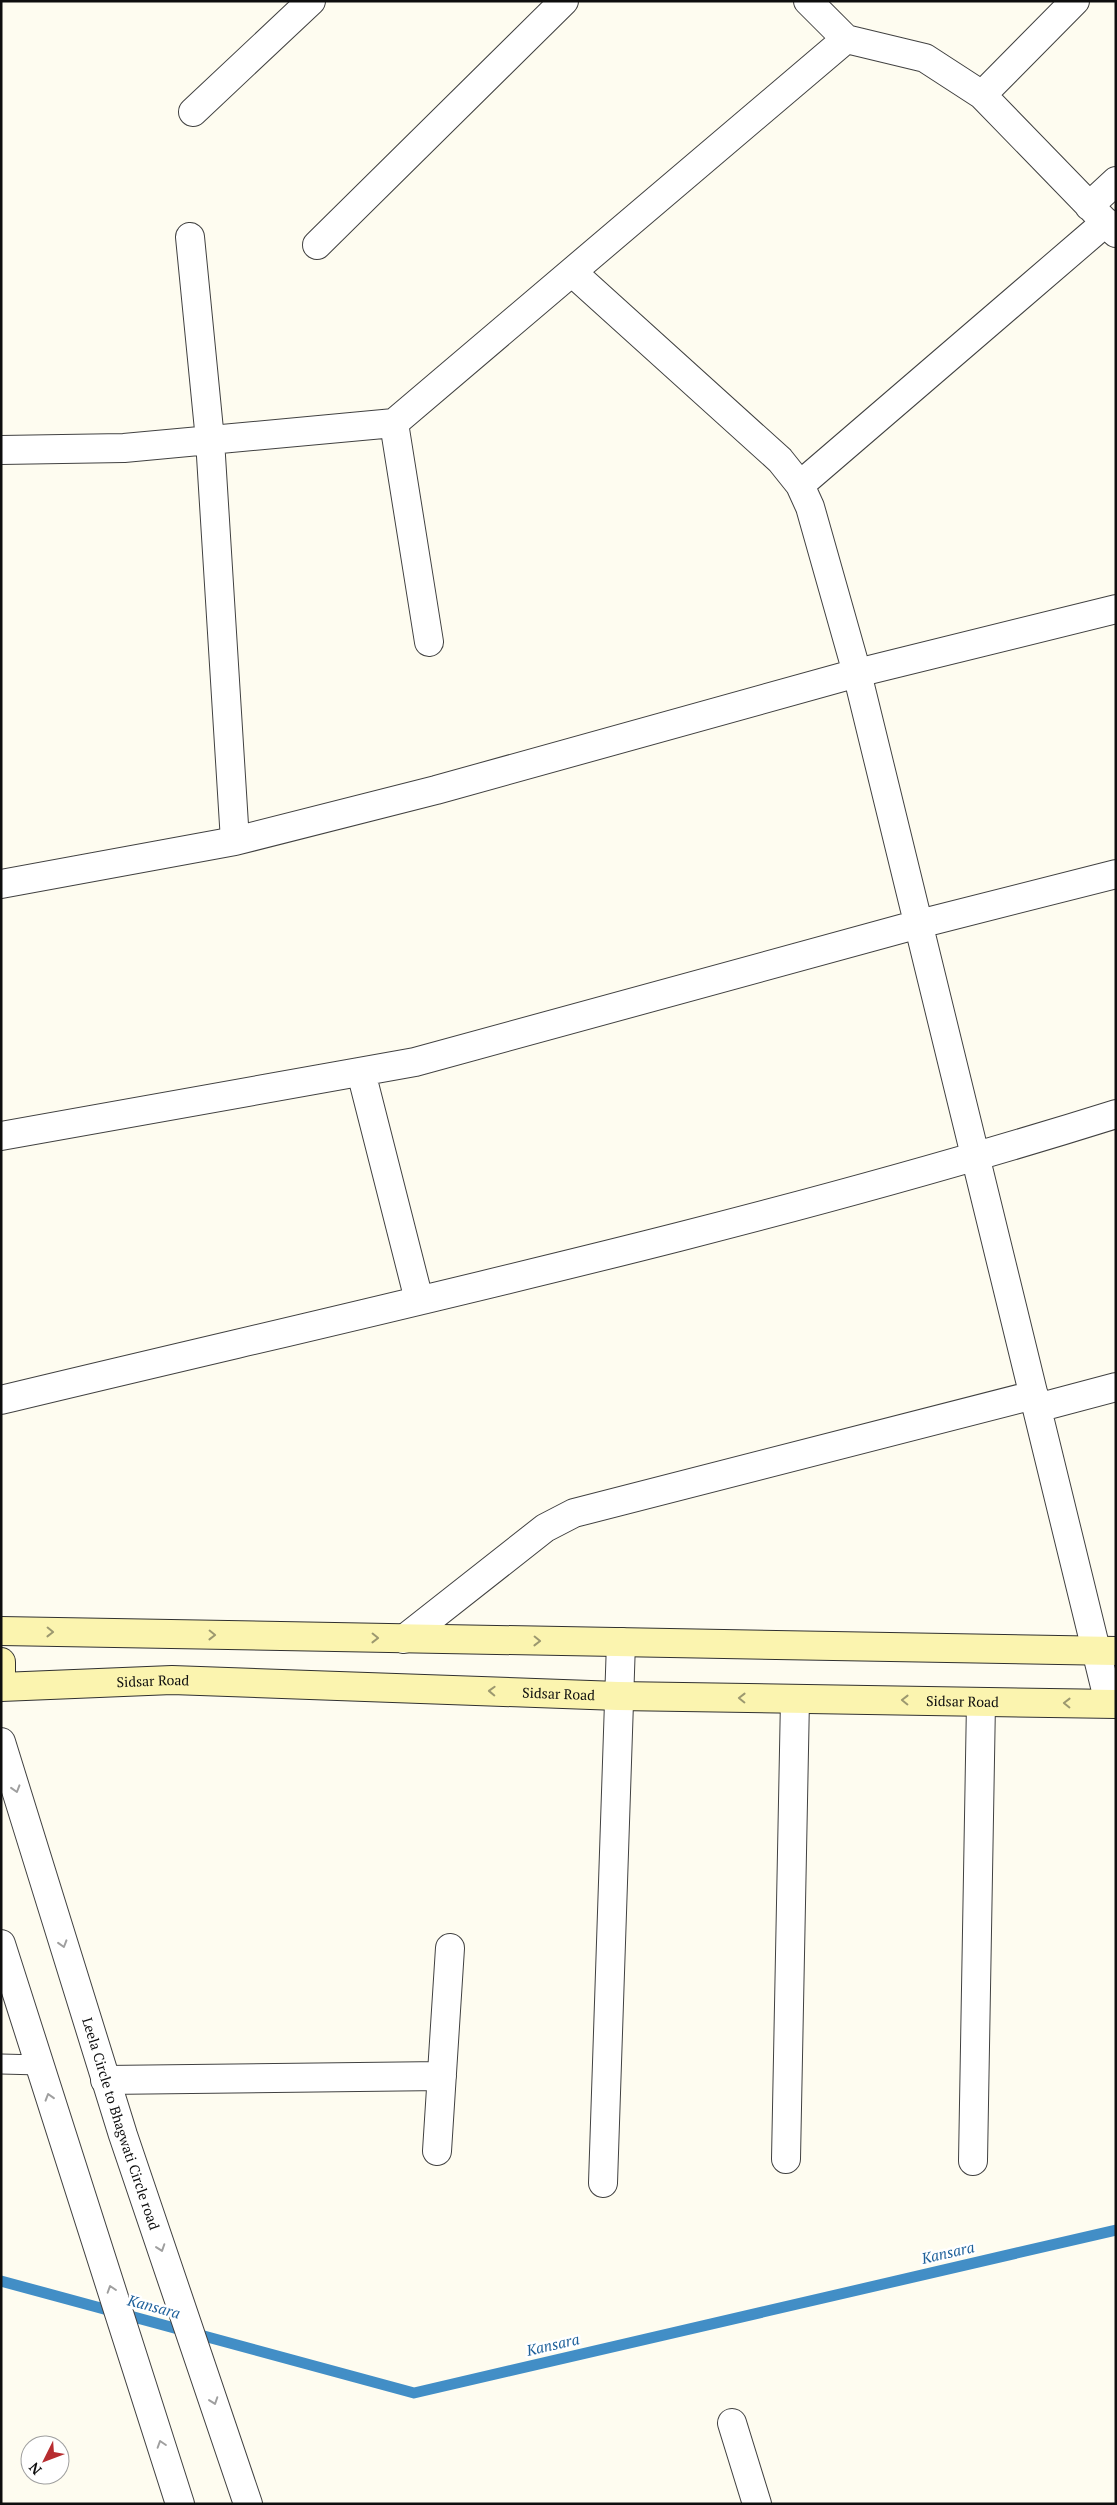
<svg xmlns="http://www.w3.org/2000/svg" width="1117" height="2505" viewBox="0 0 1117 2505" font-family="'PT Serif',serif">
	<rect width="100%" height="100%" fill="#fefcf0"/>
	<g fill="none" stroke-linecap="round" stroke-linejoin="round">
		<path stroke="#428ec6" stroke-width="11" d="M1,2281L414,2393L1116,2230"/>
		<defs>
			<path id="service" d="M1,2064L40,2065"/>
			<path id="minor" d="M846,39L925,58L982,95L1116,233
				M982,95L1075,1
				M193,112L311,1
				M1089,206L1116,181
				M190,237L210,440L235,841
				M317,245L564,1
				M572,272L780,460L800,485L810,507L857,673L1116,609
				M394,423L429,642
				M1,450L124,448L394,423L846,39L808,1
				M800,485L1106,222
				M1,884L235,841L436,790L857,673L1109,1703
				M361,1072L419,1300
				M1,1136L415,1062L919,924L1116,874
				M1,1400C374,1310 750,1229 1116,1114
				M1037,1408L1116,1387
				M404,1639L545,1528L574,1513L1034,1395
				M105,2080L442,2076
				M437,2151L450,1948
				M786,2159L795,1699
				M973,2161L981,1702
				M603,2183L621,1642
				M732,2423L757,2504"/>
			<g id="tertiary">
				<path id="s1" d="M1,1742L123,2135L248,2504"/>
				<path d="M1,1944L180,2504"/>
			</g>
			<g id="secondary">
				<path d="M1,1631L1116,1651"/>
				<path d="M1,1662V1675"/>
				<path id="s2" d="M1,1687L172,1680L618,1696L1116,1704"/>
			</g>
		</defs>
		<use href="#service" stroke="#414141" stroke-width="21"/>
		<use href="#minor" stroke="#414141" stroke-width="30"/>
		<use href="#tertiary" stroke="#414141" stroke-width="30"/>
		<use href="#secondary" stroke="#303030" stroke-width="30"/>
		<use href="#service" stroke="#fff" stroke-width="19"/>
		<use href="#minor" stroke="#fff" stroke-width="28"/>
		<use href="#tertiary" stroke="#fff" stroke-width="28"/>
		<use href="#secondary" stroke="#fbf4af" stroke-width="28"/>
	</g>
	<defs><path id="oneway-chevron" d="M-2-3.5L2.5 0L-2 3.5" fill="none" stroke-width="1.6" stroke-linecap="round" stroke-linejoin="round" transform="scale(1.25)"/></defs>
	<g stroke="#9c986f">
		<use href="#oneway-chevron" transform="translate(50 1632) rotate(1)"/>
		<use href="#oneway-chevron" transform="translate(212 1635) rotate(1)"/>
		<use href="#oneway-chevron" transform="translate(375 1638) rotate(1)"/>
		<use href="#oneway-chevron" transform="translate(537 1641) rotate(1)"/>
		<use href="#oneway-chevron" transform="translate(492 1691) rotate(-178)"/>
		<use href="#oneway-chevron" transform="translate(742 1698) rotate(-179)"/>
		<use href="#oneway-chevron" transform="translate(905 1700) rotate(-179)"/>
		<use href="#oneway-chevron" transform="translate(1067 1703) rotate(-179)"/>
	</g>
	<g stroke="#9f9f9f">
		<use href="#oneway-chevron" transform="translate(16 1789) rotate(73)"/>
		<use href="#oneway-chevron" transform="translate(63 1944) rotate(73)"/>
		<use href="#oneway-chevron" transform="translate(49 2097) rotate(-107)"/>
		<use href="#oneway-chevron" transform="translate(161 2248) rotate(71)"/>
		<use href="#oneway-chevron" transform="translate(111 2289) rotate(-108)"/>
		<use href="#oneway-chevron" transform="translate(214 2401) rotate(71)"/>
		<use href="#oneway-chevron" transform="translate(161 2444) rotate(-108)"/>
	</g>
	<g text-anchor="middle" stroke-width="5" stroke-linejoin="round" paint-order="stroke">
		<g font-size="14" fill="#0e0e0e" stroke="#fff">
			<text dy="5" stroke="none"><textPath href="#s2" startOffset="152">Sidsar Road</textPath></text>
			<text dy="5" stroke="none"><textPath href="#s2" startOffset="558">Sidsar Road</textPath></text>
			<text dy="5" stroke="none"><textPath href="#s2" startOffset="962">Sidsar Road</textPath></text>
			<text dy="5" stroke="none"><textPath href="#s1" startOffset="400">Leela Circle to Bhagwati Circle road</textPath></text>
		</g>
		<g font-size="15" font-style="italic" fill="#1e609a" stroke="#fff">
			<text transform="translate(948 2253) rotate(-13)" y="5">Kansara</text>
			<text transform="translate(154 2307) rotate(15)" y="5">Kansara</text>
			<text transform="translate(553 2345) rotate(-13)" y="5">Kansara</text>
		</g>
	</g>
	<rect width="1117" height="2505" fill="none" stroke="#0e0e0e" stroke-width="5"/>
	<g transform="translate(45 2460) rotate(228)"><circle r="24" fill="#ffffff" stroke="#9f9f9f"/>
	<path d="M0-4L9 19L0 12L-9 19Z" fill="#b72d30"/>
	<text y="-8" font-size="14" font-weight="bold" text-anchor="middle" fill="#0e0e0e">N</text>
	</g>
</svg>
